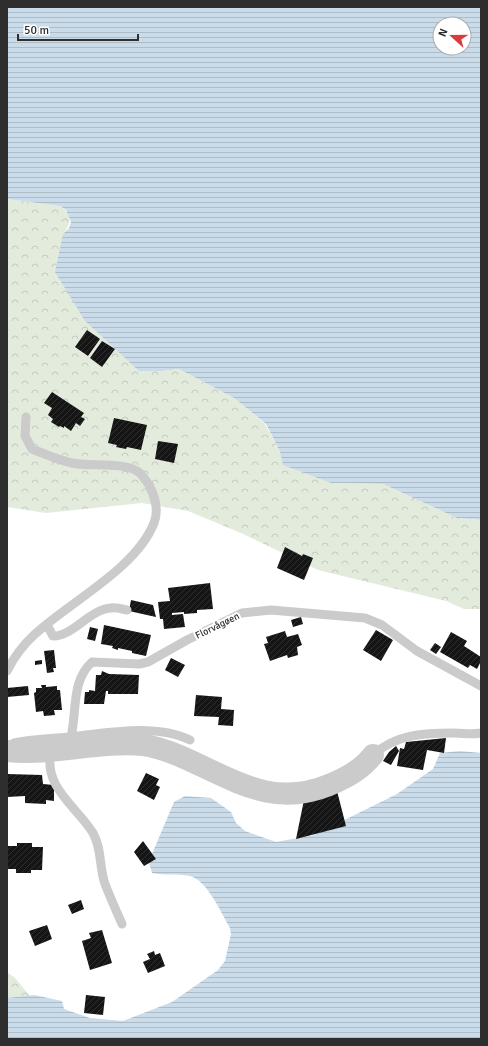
<svg xmlns="http://www.w3.org/2000/svg" width="488" height="1046" viewBox="0 0 488 1046" font-family="Signika,sans-serif">
	<defs>
		<pattern id="forest-crowns" width="20" height="18" patternUnits="userSpaceOnUse"><rect width="20" height="18" fill="#e3ebdd"/><path d="M2 6a3 3 0 1 1 6 0M12 15a3 3 0 1 1 6 0" fill="none" stroke="#c3cabe"/></pattern>
		<pattern id="water-rules" width="6" height="5" patternUnits="userSpaceOnUse"><rect width="6" height="5" fill="#cadbe9"/><path d="M0 2.5h6" fill="none" stroke="#aebcc8"/></pattern>
		<pattern id="building-hatch" width="6" height="6" patternUnits="userSpaceOnUse"><rect width="6" height="6" fill="#151515"/><path d="M-1 1l2-2M0 6l6-6M5 7l2-2" fill="none" stroke="#2f2f2f"/></pattern>
	</defs>
	<rect width="100%" height="100%" fill="#fff"/>
	<path fill="url(#forest-crowns)" d="M7,199L60,206C72,214 72,224 63,234L162,371L179,369L234,398L265,424L280,452L331,483L383,484L457,518L481,520V609H464L446,601L318,570L241,533L188,511L142,503L46,513L7,507Z
		M7,972L15,978L30,996L7,998Z"/>
	<path fill="url(#water-rules)" fill-rule="evenodd" d="M7,7H481V520L457,518L383,484L331,483L283,465L280,452L266,424L234,398L179,369L162,371H139L85,321L55,272L63,234L69,228L71,222L66,210L60,206L7,199ZM440,24H464V48H440Z
		M460,751L481,753V1039H7V998L34,995L62,1001L64,1009L90,1018L123,1021L172,1002L218,970L225,961L231,934L230,928C221,913 208,881 190,876C178,873 165,876 152,873L149,863L152,854L174,802L185,796L211,798L231,812L236,823L245,831L276,842L314,835L397,794L433,769L440,753Z"/>
	<path fill="url(#building-hatch)" d="M87,330L100,339L88,356L75,347Z
		M102,341L115,349L102,367L90,358Z
		M52,392L84,413L81,417L85,419L80,426L76,423L71,431L64,426V428L60,426L59,427L51,422L53,419L48,415L52,408L44,403Z
		M114,418L147,425L141,450L127,447L126,449L116,447L117,445L108,443Z
		M158,441L178,444L174,463L155,459Z
		M285,547L302,556L303,554L313,558L304,580L277,568Z
		M210,583L213,609L197,610V613L184,614V612L172,613V615L183,614L185,627L164,629L163,619H160L158,602L170,601L168,588Z
		M131,600L153,605L156,617L129,611Z
		M301,617L303,624L293,627L291,620Z
		M104,625L151,635L146,656L132,653V651L118,648V650L112,648L113,646L101,644Z
		M90,627L98,629L95,641L87,639Z
		M376,630L393,640L381,661L363,650Z
		M285,631L287,637L298,634L302,645L297,647L298,655L288,658L287,655L270,661L264,644L268,643L266,637Z
		M451,632L467,641L464,646L481,657V661L477,669L470,665L468,668L440,652Z
		M435,643L441,647L436,654L430,650Z
		M54,650L56,668H53L54,672L47,673L44,651Z
		M171,658L185,665L178,677L165,670Z
		M42,660V664L35,665V661Z
		M102,671L109,674L139,675L138,694H108V691H106L104,704H84L85,692H89V690L95,691L96,675H101Z
		M41,685H46V687L57,686V690H60L62,710H54L55,715L44,716L43,711L36,712L34,693L36,692V688H42Z
		M28,686L29,695L7,697V688Z
		M196,695L222,697L221,709L234,710L233,726L218,725L219,717L194,716Z
		M446,738L444,753L427,750L423,770L397,766L400,748L404,749L406,742Z
		M396,746L399,751L391,765L383,761L389,752Z
		M146,773L159,779L156,785L160,787L154,800L137,791Z
		M7,774L42,775L43,784L54,785V801L46,800V804L25,803V796L7,797Z
		M337,791L346,826L296,839L304,800Z
		M143,841L156,859L144,866L134,852Z
		M17,843H32V847H43L42,870H31V873H16V869H7V846H17Z
		M81,900L84,909L72,914L68,905Z
		M47,925L52,939L35,946L29,931Z
		M102,930L112,963L90,970L82,941L91,938L89,933Z
		M154,951L155,955L160,953L165,966L148,973L143,962L150,959L147,954Z
		M86,995L105,997L103,1015L84,1013Z"/>
	<g fill="none" stroke-linecap="round" stroke-linejoin="round">
		<path stroke="#cbcbcb" stroke-width="9" d="M47,625L53,636C72,637 90,609 111,608C116,607 122,609 127,610
			M7,671C14,657 22,646 34,635C69,602 136,569 154,523C159,511 155,496 149,485C146,481 143,476 140,473C126,461 89,467 72,463C58,460 45,454 32,449L25,436L26,417
			M71,737C77,712 71,681 92,662L139,664L148,662L187,640L242,613L271,610L365,618L382,625L417,651L481,686
			M14,743C32,739 51,739 69,737C106,733 156,723 190,740
			M51,752C43,787 77,807 93,833C102,849 99,867 105,884C110,897 116,910 122,924
			M373,755C396,734 424,733 454,733C464,733 471,735 481,733"/>
		<path stroke="#cbcbcb" stroke-width="22" d="M7,751C53,756 97,741 143,745C160,747 176,754 191,761C239,783 276,807 329,785C346,778 361,770 373,755"/>
	</g>
	<g text-anchor="middle" stroke-width="4" stroke-linejoin="round" paint-order="stroke">
		<g font-size="10" fill="#2e2e2e" stroke="#fff">
			<text transform="translate(217 625) rotate(-26)" y="4">Florvågøen</text>
		</g>
	</g>
	<rect width="488" height="1046" fill="none" stroke="#2e2e2e" stroke-width="16"/>
	<g transform="translate(452 36) rotate(291)"><circle r="19" fill="#ffffff" stroke="#ababab"/>
	<path d="M0-3L7 15L0 10L-7 15Z" fill="#da3c3c"/>
	<text y="-6" font-size="11" font-weight="bold" text-anchor="middle" fill="#2e2e2e">N</text>
	</g>
	<path d="M18 34v6h120v-6" fill="none" stroke="#2e2e2e" stroke-width="2"/>
	<text x="24" y="34" font-size="12" fill="#2e2e2e" stroke="#ffffff" stroke-width="3" paint-order="stroke">50 m</text>
</svg>
